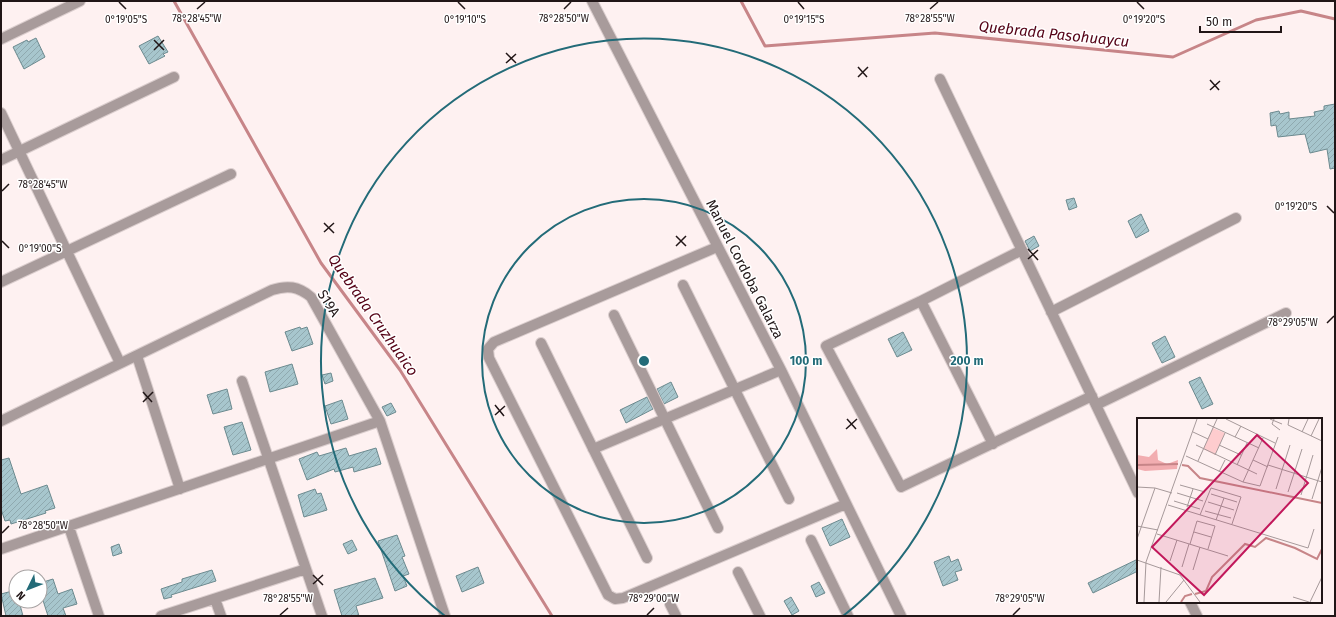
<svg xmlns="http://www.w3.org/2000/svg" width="1336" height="617" viewBox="0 0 1336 617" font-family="'Fira Sans',sans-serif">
	<defs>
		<pattern id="building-hatch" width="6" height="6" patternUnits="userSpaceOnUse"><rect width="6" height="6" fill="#a7c6cd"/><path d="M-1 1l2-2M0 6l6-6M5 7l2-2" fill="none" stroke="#8fa9af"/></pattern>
	</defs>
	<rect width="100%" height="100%" fill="#fef1f1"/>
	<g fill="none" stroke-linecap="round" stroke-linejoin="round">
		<path stroke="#c78588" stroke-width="3" d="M174,1L321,263L400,370L552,616
			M741,1L765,46L935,33L1173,57L1256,20L1301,11L1335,19"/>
	</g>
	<path fill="url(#building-hatch)" stroke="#6c8a8f" d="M158,36L168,52L163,54L165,56L149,64L139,46Z
		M36,38L45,57L24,69L13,47L27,40L28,42Z
		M1335,104V168L1330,169L1327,149L1310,153L1305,134L1278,137L1276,125L1271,126L1270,113L1279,111L1280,114L1289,112V119L1315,116L1314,112L1324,110V106Z
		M1074,198L1077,207L1069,210L1066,200Z
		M1141,214L1149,231L1136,238L1128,221Z
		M1034,236L1039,246L1030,251L1025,241Z
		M300,327L301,329L307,327L313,344L292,351L285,332Z
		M903,332L912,350L897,357L888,339Z
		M1165,336L1175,357L1162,363L1152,343Z
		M292,364L298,384L270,392L265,372Z
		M331,373L333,381L325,384L322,375Z
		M1200,377L1213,404L1202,409L1189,382Z
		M671,382L678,397L664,404L657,389Z
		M227,389L232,409L213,414L207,395Z
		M647,397L653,409L626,423L620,410Z
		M342,400L348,419L331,424L325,406Z
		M391,403L396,412L387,416L382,407Z
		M242,422L251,450L233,455L224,427Z
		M346,448L349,456L376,448L381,464L354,472L353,467L335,472L334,469L307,480L299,459L317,452L319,456Z
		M9,458L21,494L47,485L55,508L45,511L46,513L11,524L10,520L5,521L1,509V460Z
		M315,489L317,494L321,493L327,510L304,517L298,495Z
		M842,519L850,537L830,546L822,528Z
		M397,535L405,556L402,557L409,574L403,576L407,586L395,591L378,541Z
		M352,540L357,550L348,554L343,544Z
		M119,544L122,553L113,556L111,547Z
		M949,556L951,562L958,559L962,570L955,572L958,580L943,586L934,562Z
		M1138,559V571L1093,593L1088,583Z
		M478,567L484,583L462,592L456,576Z
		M212,570L216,581L171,595L172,597L164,599L161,589L182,582V579Z
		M375,578L383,598L356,606L359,616H342L334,590Z
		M53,579L58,594L72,589L77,604L63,608L66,616H48L40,591V583Z
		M819,582L825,593L816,597L811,586Z
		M16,590V601H19L23,616H6L1,594Z
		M791,597L799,611L792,615L784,601Z"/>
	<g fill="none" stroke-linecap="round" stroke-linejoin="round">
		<defs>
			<path id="street" d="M592,1L781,370L901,616
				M1,39L80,1
				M940,79L1138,493
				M1,113L120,363
				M1,160L174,77
				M717,247L494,342L488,349L489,358L608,595L615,599L623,598L846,504
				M1022,250L921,301L826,346L901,487L1092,396
				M1,282L231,174
				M683,285L789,499
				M921,301L993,444
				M1051,312L1236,218
				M614,315L718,528
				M541,343L647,558
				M137,356L180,489
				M242,381L322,616
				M1096,405L1286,313
				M1,421L272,290C287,285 298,286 311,297L380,421L445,616
				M593,449L781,370
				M69,527L99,616
				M811,540L848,616
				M1,549L380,421
				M738,572L760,616
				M215,599L221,616
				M1190,602L1197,616
				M670,604L676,616
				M161,616L306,569"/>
		</defs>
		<use href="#street" stroke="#dbcece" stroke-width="12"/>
		<use href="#street" stroke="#a89b9b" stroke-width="10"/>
	</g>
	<path fill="none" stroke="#211617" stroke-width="1.5" d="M119,2L126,9M458,2L465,9M798,2L804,9M1137,2L1144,9M197,9L205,2M564,9L571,2M930,9L938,2M154,40L164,50M154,50L164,40M506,53L516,63M506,63L516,54M858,67L867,77M858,77L868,67M1210,80L1219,90M1210,90L1220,81M2,191L9,184M1327,206L1334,213M324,223L334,233M324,232L334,223M676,236L686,246M2,241L9,248M676,246L686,236M1028,249L1038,260M1028,259L1038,250M1327,323L1334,316M143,392L152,402M143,402L153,392M495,405L504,416M495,415L505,406M847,419L856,429M846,429L857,419M2,533L9,526M313,575L323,585M313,584L323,575M280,615L288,608M647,615L654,608M1013,615L1020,608"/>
	<g fill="none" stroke="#236b78" stroke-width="2">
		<circle cx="644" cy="361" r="162"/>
		<path d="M445 616A323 323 0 1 1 843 616"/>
	</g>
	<g text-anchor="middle" stroke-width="3" stroke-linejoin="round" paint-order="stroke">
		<g font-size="14" fill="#211617" stroke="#fff">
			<text transform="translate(745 269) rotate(63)" y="5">Manuel Cordoba Galarza</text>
			<text transform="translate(329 303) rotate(57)" y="5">S19A</text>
		</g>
		<g font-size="15" font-style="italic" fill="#550317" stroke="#fff">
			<text transform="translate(1054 34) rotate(6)" y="5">Quebrada Pasohuaycu</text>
			<text transform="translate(373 315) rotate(55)" y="5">Quebrada Cruzhuaico</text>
		</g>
	</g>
	<g transform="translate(1137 418)">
		<rect width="185" height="185" fill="#fef1f1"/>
		<path d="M76,10L88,15L78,37L66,31Z" fill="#feccce"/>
		<path d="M20,31L21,42L30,46L41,42L40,51L8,53L0,51V37L12,39Z" fill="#f2adb0"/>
		<path fill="none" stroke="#c78588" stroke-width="2" d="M0,47L41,46M45,47L51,48L63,60L185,85M58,176L69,173L75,159L108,126L118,129L129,120L158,130L180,141L185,131M44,184L48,178L55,176"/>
		<path fill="none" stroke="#a6999a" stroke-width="1" d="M89,1L138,25M133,1L145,6M137,1L135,6L143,12M152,1L151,7L185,23M70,6L122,30M56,14L71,21M165,14L171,1M174,18L182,1M98,19L104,8M59,27L120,56M82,27L104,37M78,37L88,15M49,38L106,64L123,68L141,19M116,42L131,49M61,43L80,1M100,47L110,25M131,47L185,64M82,54L88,42M106,64L126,20M43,67L68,74M0,69L18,70L35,75M139,71L153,27M151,74L165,31M40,75L66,83M74,76L100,84M164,77L176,37M175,81L185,49M37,83L63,91M71,84L97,92M31,87L171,130L177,111M50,89L56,71M68,93L94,100M63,97L74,70L104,79L95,106M79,102L87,80M0,108L21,112M57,114L74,119M20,116L91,138M0,121L18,70M53,126L60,103L78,108L71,131M0,142L43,157L63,184M33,143L40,122M45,149L52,126M56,152L63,129M156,179L172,184M7,184L9,144L60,1M22,184L24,149M29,184L47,162M173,184L185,159"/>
		<path fill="#c2185b" fill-opacity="0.15" stroke="#c2185b" stroke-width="2" d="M120,17L171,65L67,177L15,129Z"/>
		<rect width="185" height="185" fill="none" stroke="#211617" stroke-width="2"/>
	</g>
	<g font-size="10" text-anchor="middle" fill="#211617" stroke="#fff" stroke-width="3" stroke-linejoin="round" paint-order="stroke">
		<text x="197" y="22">78°28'45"W</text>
		<text x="564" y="22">78°28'50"W</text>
		<text x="930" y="22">78°28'55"W</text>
		<text x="126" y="23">0°19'05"S</text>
		<text x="804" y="23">0°19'15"S</text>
		<text x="1144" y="23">0°19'20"S</text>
		<text x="465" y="23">0°19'10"S</text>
		<text x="43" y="188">78°28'45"W</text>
		<text x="1296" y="210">0°19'20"S</text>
		<text x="40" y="252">0°19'00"S</text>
		<text x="1293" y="326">78°29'05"W</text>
		<text x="43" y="529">78°28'50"W</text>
		<text x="288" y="602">78°28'55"W</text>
		<text x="654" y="602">78°29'00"W</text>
		<text x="1020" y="602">78°29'05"W</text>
	</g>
	<circle cx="644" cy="361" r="6" fill="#236b78" stroke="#fff" stroke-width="2"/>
	<g font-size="12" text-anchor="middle" font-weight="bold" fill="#236b78" stroke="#fff" stroke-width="3" stroke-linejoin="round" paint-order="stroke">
		<text x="806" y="365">100 m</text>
		<text x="967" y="365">200 m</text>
	</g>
	<rect width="1336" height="617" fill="none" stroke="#211617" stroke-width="4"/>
	<g transform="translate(28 589) rotate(227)"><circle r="19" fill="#ffffff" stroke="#a6a2a2"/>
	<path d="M0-3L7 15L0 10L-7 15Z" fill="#236b78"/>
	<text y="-6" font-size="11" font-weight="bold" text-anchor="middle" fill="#211617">N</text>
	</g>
	<path d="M1200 26v6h81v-6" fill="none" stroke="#211617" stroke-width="2"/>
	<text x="1206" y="26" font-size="12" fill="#211617" stroke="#ffffff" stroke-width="3" paint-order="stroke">50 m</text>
</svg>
